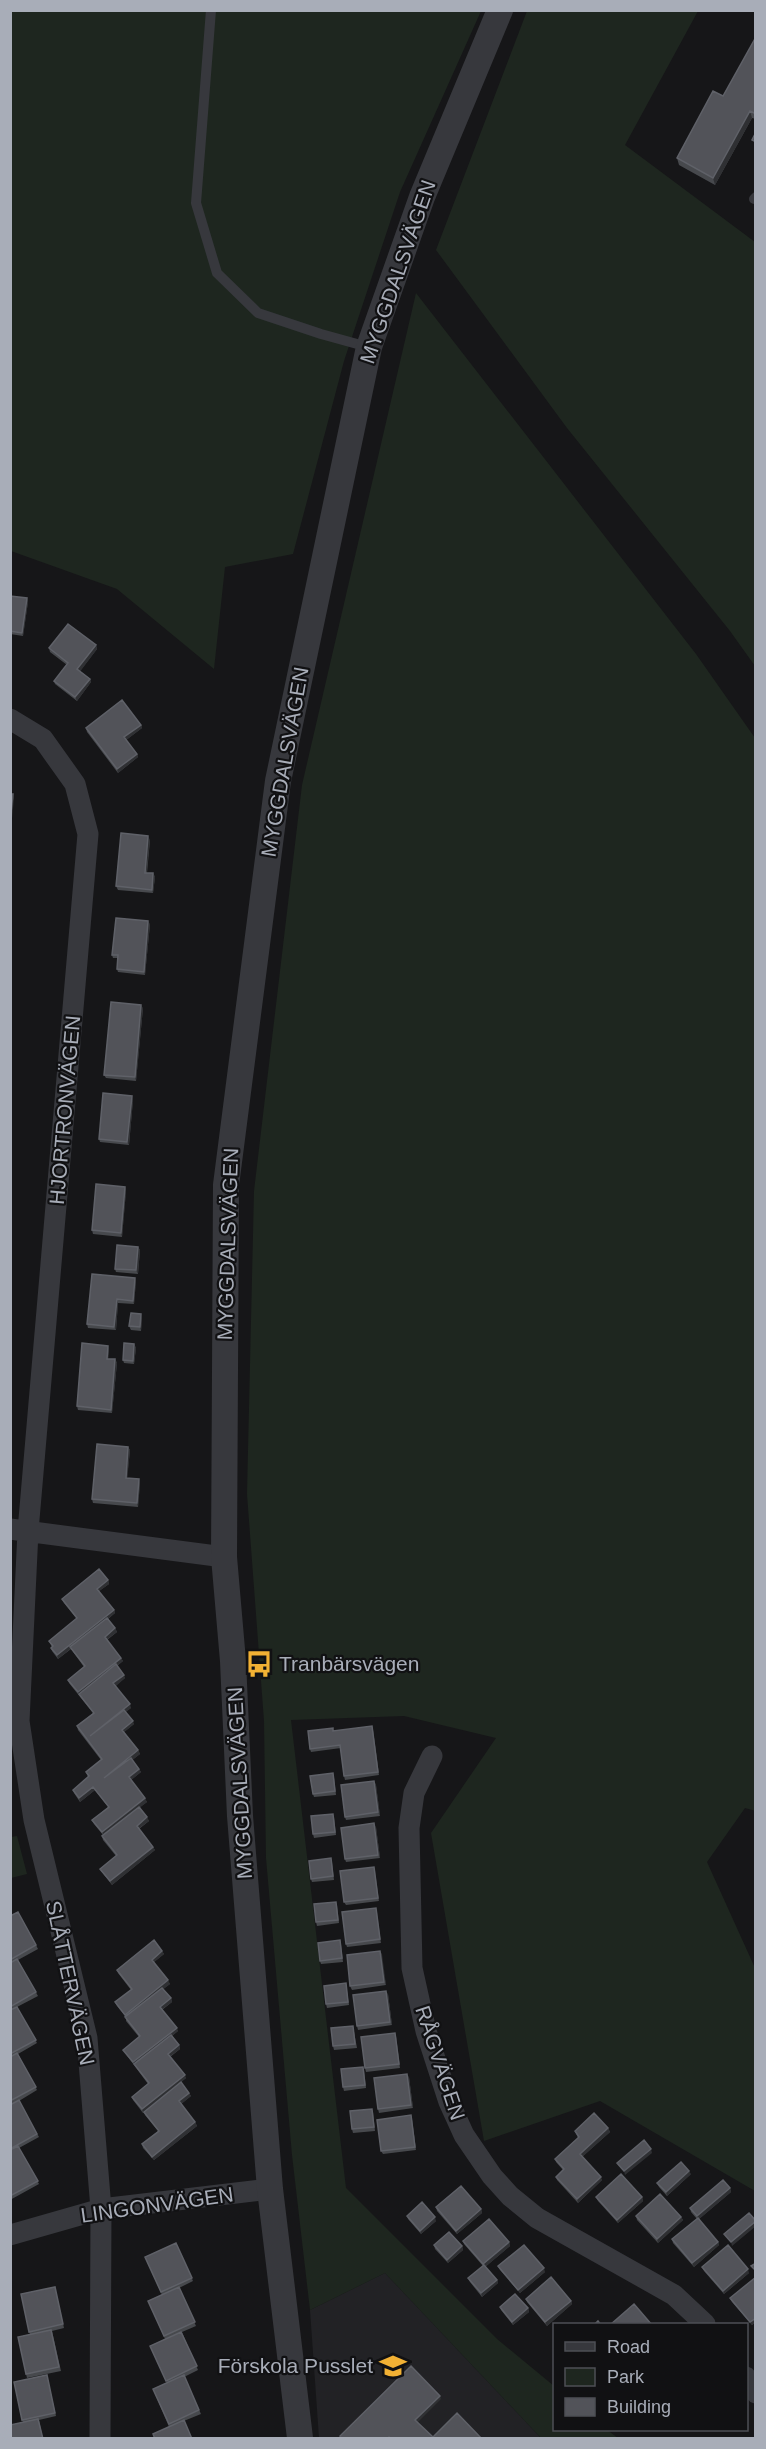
<svg xmlns="http://www.w3.org/2000/svg" width="766" height="2449" viewBox="0 0 766 2449" font-family="Arial,sans-serif">
	<rect width="100%" height="100%" fill="#161618"/>
	<path fill="#222225" d="M385,2273L541,2438H319L310,2310Z"/>
	<path fill="#1e261f" d="M11,11H481L400,192L344,361L293,554L225,567L214,669L117,589L11,551Z
		M527,11H698L625,145L755,242V666L730,631L567,428L436,250Z
		M416,293L696,654L755,738L756,1811L745,1808L707,1862L755,1968V2191L600,2101L484,2141L431,1833L496,1738L404,1716L291,1720L346,2188L497,2339L554,2386V2430H607L618,2438H541L385,2273L310,2310L292,2155L266,1858L264,1721L247,1494L254,1191L302,785Z
		M17,1836L27,1874L11,1878V1837Z"/>
	<g fill="none" stroke-linecap="round" stroke-linejoin="round">
		<path stroke="#37383d" stroke-width="10" d="M211,10L196,203L217,273L258,313L321,334L368,347
			M754,199L756,197"/>
		<path stroke="#37383d" stroke-width="21" d="M10,719L43,739L75,784L88,834L28,1531L19,1721L34,1820L87,2038L101,2209L100,2438
			M10,1529L224,1557
			M432,1756L414,1793L409,1828L412,1968L426,2031L449,2102L464,2135L492,2176L510,2196L537,2218L674,2295L705,2324
			M10,2235L101,2209L270,2189
			M746,2377L756,2393"/>
		<path stroke="#37383d" stroke-width="26" d="M300,2438L270,2189L240,1816L233,1661L224,1557L226,1185L278,781L369,347L422,197L500,10"/>
	</g>
	<path fill="#47494d" d="M756,37V119L752,118L715,185L679,165L677,158L723,96Z
		M10,596L27,598L28,602L23,636L10,634Z
		M96,645L97,649L80,671L90,679L91,682L77,701L55,684L54,681L67,665L50,652L49,648Z
		M141,725L142,728L126,740L137,754L138,757L118,773L87,732L86,728Z
		M150,840L147,873H153L155,877L153,893L118,890L116,886Z
		M150,924L145,975L118,972L117,969L118,958H113L112,955Z
		M143,1008L136,1081L106,1078L104,1075Z
		M133,1100L129,1145L100,1142L99,1139Z
		M125,1187L126,1191L122,1237L93,1234L92,1230Z
		M138,1247L140,1250L138,1274L116,1272L115,1269Z
		M136,1281L134,1304L118,1303L116,1330L88,1328L87,1324Z
		M142,1318L141,1331L131,1330L129,1326Z
		M134,1344L136,1348L134,1364L124,1363L123,1360Z
		M109,1349L108,1359H115L117,1363L112,1413L78,1410L77,1406Z
		M128,1447L130,1450L127,1478L140,1483L138,1507L93,1503L92,1499Z
		M108,1580L109,1584L99,1591L114,1610L115,1613L108,1619L115,1628L117,1632L107,1640L123,1661L117,1666L125,1678L115,1686L131,1708L125,1712L134,1724L124,1732L138,1750L140,1754L132,1760L141,1772L131,1780L147,1802L140,1807L149,1821L139,1829L155,1850L112,1885L102,1872L100,1869L116,1856L103,1840L102,1836L103,1835L94,1824L92,1820L108,1807L95,1790L80,1802L74,1793L73,1790L88,1777L86,1772L101,1760L78,1730L77,1726L93,1713L69,1683L68,1680L84,1667L71,1649L58,1659L52,1651L51,1648L52,1647L49,1641L77,1619L64,1603L62,1599Z
		M372,1726L373,1730L379,1775L345,1780L344,1776L341,1748L311,1752L310,1749L334,1731Z
		M334,1777L336,1795L314,1797L313,1794Z
		M374,1781L376,1785L380,1816L346,1820L345,1817Z
		M334,1817L336,1835L314,1838L313,1834Z
		M376,1827L380,1858L346,1862L345,1859Z
		M332,1862L334,1880L312,1882L311,1879Z
		M374,1867L379,1901L346,1905L344,1902Z
		M337,1905L339,1923L317,1926L316,1922Z
		M376,1908L381,1943L347,1947L346,1944Z
		M10,1916L36,1945L38,1949L18,1960L38,1996L17,2007L37,2043L18,2054L37,2090L19,2101L39,2137L19,2148L39,2184L10,2200Z
		M340,1940L341,1944L343,1962L321,1964L320,1961Z
		M162,1951L164,1954L154,1962L170,1984L163,1989L171,1998L172,2002L162,2010L178,2031L172,2036L179,2045L180,2049L170,2057L186,2078L181,2082L191,2096L181,2104L195,2122L197,2126L154,2160L143,2148L142,2144L158,2131L145,2115L144,2112L143,2113L133,2100L132,2097L148,2084L125,2053L123,2050L139,2037L126,2021V2017L117,2006L115,2002L131,1990L118,1973L117,1970Z
		M380,1951L386,1985L352,1990L350,1986Z
		M346,1983L349,2005L327,2008L326,2004Z
		M388,1994L392,2025L358,2030L357,2026Z
		M353,2026L357,2048L334,2050L333,2046Z
		M396,2036L400,2068L366,2072L365,2068Z
		M364,2070L366,2088L344,2091L343,2087Z
		M409,2077L413,2108L379,2113L378,2109Z
		M373,2112L375,2131L353,2133L352,2129Z
		M411,2115L412,2119L416,2150L383,2154L381,2151Z
		M608,2128L610,2132L582,2157L602,2180L578,2203L557,2180L556,2177L563,2170L556,2162L555,2159L578,2138L575,2131Z
		M691,2174L667,2196L659,2187L657,2183Z
		M730,2188L731,2192L699,2219L718,2242L719,2245L694,2267L673,2243L672,2239L697,2219L691,2212L690,2208Z
		M596,2197H642L643,2201L618,2223L598,2201Z
		M436,2207L481,2209L482,2213L457,2234L437,2211Z
		M407,2216L436,2221L421,2234L408,2219Z
		M636,2216L681,2217L683,2220L658,2243L637,2220Z
		M463,2241L509,2242L510,2246L485,2267L497,2280L498,2283L482,2297L470,2282L468,2278L483,2266L464,2244Z
		M176,2243L193,2281L179,2288L196,2326L182,2332L198,2370L184,2377L201,2414L169,2427L153,2389L167,2383L150,2346L165,2339L148,2301L162,2295L145,2257Z
		M434,2245L462,2246L463,2250L448,2263L435,2249Z
		M498,2266L545,2272L520,2293L500,2270Z
		M702,2267L749,2273L724,2294L704,2271Z
		M756,2277V2322L752,2325L732,2302L730,2298Z
		M55,2287L64,2328L52,2331L61,2371L27,2378L26,2374L30,2334L29,2332Z
		M526,2299L571,2301L572,2304L547,2326L527,2302Z
		M500,2307L528,2308L529,2312L513,2325L501,2310Z
		M47,2375L56,2416L39,2420L43,2439H10L23,2422L22,2420Z"/>
	<path fill="#2f3033" d="M750,111L752,118L715,185L713,178Z
		M27,598L28,602L23,636L22,633Z
		M96,645L97,649L79,673L77,669Z
		M90,679L91,682L77,701L75,697Z
		M141,725L142,728L125,741L124,737Z
		M137,754L138,757L118,773L117,769Z
		M13,794L14,798L10,839V822Z
		M148,836L150,840L146,876L145,873Z
		M153,873L155,877L153,893L152,890Z
		M148,921L150,924L145,975L144,972Z
		M141,1005L143,1008L136,1081L135,1077Z
		M132,1096L133,1100L129,1145L127,1142Z
		M125,1187L126,1191L122,1237L121,1233Z
		M138,1247L140,1250L138,1274L136,1270Z
		M135,1278L136,1281L134,1304L133,1301Z
		M117,1299L118,1303L116,1330L114,1327Z
		M141,1314L142,1318L141,1331L140,1327Z
		M134,1344L136,1348L134,1364L133,1361Z
		M108,1346L109,1349L108,1362L107,1359Z
		M115,1359L117,1363L112,1413L111,1410Z
		M128,1447L130,1450L127,1482L126,1478Z
		M139,1479L140,1483L138,1507L137,1503Z
		M108,1580L109,1584L98,1592L97,1589Z
		M114,1610L115,1613L58,1659L57,1655Z
		M115,1628L117,1632L106,1640L105,1637Z
		M121,1658L123,1661L80,1695L79,1694V1696L78,1692Z
		M124,1675L125,1678L115,1687L113,1683Z
		M130,1704L131,1708L91,1740L90,1736Z
		M133,1721L134,1724L123,1733L122,1730Z
		M372,1726L373,1730L379,1775L378,1772Z
		M138,1750L140,1754L105,1782L104,1778Z
		M139,1769L141,1772L130,1781L129,1777Z
		M374,1781L376,1785L380,1816L378,1812Z
		M93,1787L95,1790L80,1802L79,1798Z
		M145,1798L147,1802L104,1836L102,1832Z
		M147,1817L149,1821L138,1829L137,1826Z
		M374,1823L376,1827L380,1858L378,1855Z
		M153,1847L155,1850L112,1885L110,1881Z
		M374,1867L375,1870L379,1901L378,1898Z
		M376,1908L377,1912L381,1943L380,1939Z
		M162,1951L164,1954L153,1963L152,1960Z
		M380,1951L382,1954L386,1985L384,1982Z
		M168,1980L170,1984L127,2018L125,2015Z
		M386,1991L388,1994L392,2025L390,2022Z
		M171,1998L172,2002L161,2010L160,2007Z
		M177,2028L178,2031L135,2066L133,2062Z
		M395,2033L396,2036L400,2068L399,2064Z
		M179,2045L180,2049L169,2057L168,2054Z
		M407,2074L409,2077L413,2108L411,2105Z
		M185,2075L186,2078L143,2113L142,2109Z
		M189,2093L191,2096L180,2105L179,2101Z
		M411,2115L412,2119L416,2150L415,2147Z
		M195,2122L197,2126L154,2160L152,2157Z
		M608,2128L610,2132L581,2158L580,2154Z
		M651,2149L652,2153L625,2175L624,2171Z
		M689,2171L691,2174L667,2196L666,2192Z
		M601,2177L602,2180L578,2203L577,2199Z
		M730,2188L731,2192L698,2220L697,2216Z
		M642,2197L643,2201L618,2223L617,2220Z
		M481,2209L482,2213L457,2234L456,2231Z
		M435,2217L436,2221L421,2234L420,2231Z
		M681,2217L683,2220L658,2243L657,2239Z
		M756,2221V2226L732,2246L731,2242Z
		M509,2242L510,2246L484,2268L483,2264Z
		M718,2242L719,2245L694,2267L692,2263Z
		M462,2246L463,2250L448,2263L447,2260Z
		M544,2268L545,2272L520,2293L518,2290Z
		M748,2269L749,2273L724,2294L723,2291Z
		M497,2280L498,2283L482,2297L481,2293Z
		M571,2301L572,2304L547,2326L545,2322Z
		M528,2308L529,2312L513,2325L512,2322Z
		M756,2318V2322L752,2325L750,2322Z
		M440,2396L441,2399L417,2423L415,2420Z"/>
	<path fill="#525359" stroke="#5f6168" stroke-width="1.5" d="M756,37V114L750,111L713,178L677,158L713,91L723,96Z
		M756,132V142L752,140Z
		M10,596L27,598L22,633L10,631Z
		M68,624L96,645L77,669L90,679L75,697L54,681L68,663L49,648Z
		M122,700L141,725L124,737L137,754L117,769L86,728Z
		M10,794H13L10,822Z
		M121,833L148,836L145,873H153L152,890L116,886Z
		M116,918L148,921L144,972L117,969L118,955H112Z
		M111,1002L141,1005L135,1077L104,1075Z
		M103,1093L132,1096L127,1142L99,1139Z
		M96,1184L125,1187L121,1233L92,1230Z
		M117,1245L138,1247L136,1270L115,1269Z
		M92,1274L135,1278L133,1301L117,1299L114,1327L87,1324Z
		M131,1313L141,1314L140,1327L129,1326Z
		M82,1343L108,1346L107,1359H115L111,1410L77,1406Z
		M124,1343L134,1344L133,1361L123,1360Z
		M97,1444L128,1447L126,1478L139,1479L137,1503L92,1499Z
		M99,1569L108,1580L97,1589L114,1610L57,1655L51,1648L53,1646L49,1641L77,1618L62,1599Z
		M107,1618L115,1628L105,1637L121,1658L78,1692L68,1680L85,1666L70,1647Z
		M116,1664L124,1675L113,1683L130,1704L90,1736L124,1710L133,1721L122,1730L138,1750L104,1778L131,1758L139,1769L129,1777L145,1798L102,1832L92,1820L109,1807L93,1787L79,1798L73,1790L89,1776L86,1772L102,1759L77,1726L94,1713L79,1694Z
		M372,1726L378,1772L344,1776L340,1745L310,1749L308,1731L333,1728V1731Z
		M333,1773L335,1791L313,1794L310,1776Z
		M374,1781L378,1812L345,1817L341,1785Z
		M139,1807L147,1817L137,1826L153,1847L110,1881L100,1869L117,1855L102,1836Z
		M333,1814L335,1832L313,1834L311,1816Z
		M374,1823L378,1855L345,1859L341,1828Z
		M331,1858L333,1876L311,1879L309,1861Z
		M374,1867L378,1898L344,1902L340,1871Z
		M336,1902L338,1920L316,1922L314,1904Z
		M376,1908L380,1939L346,1944L342,1912Z
		M18,1912L36,1945L10,1960V1916Z
		M154,1940L162,1951L152,1960L168,1980L125,2015L115,2002L132,1989L117,1970Z
		M340,1940L342,1958L320,1961L318,1943Z
		M380,1951L384,1982L350,1986L347,1955Z
		M17,1959L36,1992L10,2007V1963Z
		M346,1983L348,2002L326,2004L324,1986Z
		M162,1988L171,1998L160,2007L177,2028L133,2062L123,2050L140,2036L125,2017Z
		M386,1991L390,2022L357,2026L353,1995Z
		M17,2007L36,2040L10,2054V2010Z
		M353,2026L355,2044L333,2046L331,2028Z
		M395,2033L399,2064L365,2068L361,2037Z
		M171,2035L179,2045L168,2054L185,2075L142,2109L132,2097L149,2083L134,2064Z
		M17,2053L36,2087L10,2101V2057Z
		M363,2067L365,2085L343,2087L341,2069Z
		M407,2074L411,2105L378,2109L374,2078Z
		M181,2082L189,2093L179,2101L195,2122L152,2157L142,2144L159,2131L144,2112Z
		M19,2100L37,2134L10,2149V2105Z
		M372,2109L374,2127L352,2129L350,2111Z
		M594,2113L608,2128L580,2154L601,2177L577,2199L556,2177L564,2169L555,2159L579,2137L575,2131Z
		M411,2115L415,2147L381,2151L377,2120Z
		M644,2140L651,2149L624,2171L617,2163Z
		M18,2146L38,2181L10,2196V2150Z
		M681,2162L689,2171L666,2192L657,2183Z
		M621,2174L642,2197L617,2220L596,2197Z
		M723,2180L730,2188L697,2216L690,2208Z
		M461,2186L481,2209L456,2231L436,2207Z
		M660,2194L681,2217L657,2239L636,2216Z
		M422,2202L435,2217L420,2231L407,2216Z
		M749,2213L756,2221L731,2242L724,2234Z
		M698,2218L718,2242L692,2263L672,2239Z
		M489,2219L509,2242L483,2264L463,2241Z
		M449,2232L462,2246L447,2260L434,2245Z
		M176,2243L192,2278L161,2292L145,2257Z
		M524,2245L544,2268L518,2290L498,2266Z
		M728,2245L748,2269L723,2291L702,2267Z
		M756,2263V2271L751,2266Z
		M484,2265L497,2280L481,2293L468,2278Z
		M551,2277L571,2301L545,2322L526,2299Z
		M756,2277V2318L750,2322L730,2298Z
		M55,2287L63,2324L29,2332L21,2294Z
		M179,2287L195,2322L164,2336L148,2301Z
		M515,2294L528,2308L512,2322L500,2307Z
		M634,2304L652,2325H610Z
		M598,2321L601,2325H594Z
		M51,2330L59,2367L26,2374L18,2337Z
		M181,2332L197,2366L166,2381L150,2346Z
		M411,2366L440,2396L415,2420L433,2437L457,2413L482,2439H390L389,2437L387,2439H342L340,2436Z
		M47,2375L55,2413L22,2420L14,2382Z
		M184,2375L199,2410L169,2424L153,2389Z
		M38,2419L43,2439H10V2425Z
		M184,2420L192,2439H155L153,2434Z"/>
	<defs>
		<symbol id="bus-bare" viewBox="-9 -9 18 18"><path d="M-5-6H5V4H4V6H2V4H-2V6H-4V4H-5ZM-3.5-4V0h7V-4ZM-3.5 1.2v1.5H-2V1.2ZM2 1.2v1.5H3.5V1.2Z" fill="#f2b134" stroke="#111113" stroke-width="2.5" paint-order="stroke"/></symbol>
		<symbol id="school-bare" viewBox="-9 -9 18 18"><path d="M0-5L7-2L0 1L-7-2ZM-4 1L0 2.5L4 1V4Q0 6-4 4Z" fill="#f2b134" stroke="#111113" stroke-width="2.5" paint-order="stroke"/></symbol>
	</defs>
	<g fill-rule="evenodd">
		<use href="#bus-bare" x="240" y="1645" width="38" height="38"/>
		<use href="#school-bare" x="374" y="2347" width="38" height="38"/>
	</g>
	<g text-anchor="middle" stroke-width="4.5" stroke-linejoin="round" paint-order="stroke">
		<g font-size="21" fill="#a8adb8" stroke="#111113">
			<text transform="translate(398 272) rotate(-71)" y="7">MYGGDALSVÄGEN</text>
			<text transform="translate(285 762) rotate(-80)" y="7">MYGGDALSVÄGEN</text>
			<text transform="translate(65 1110) rotate(-85)" y="7">HJORTRONVÄGEN</text>
			<text transform="translate(228 1244) rotate(-88)" y="7">MYGGDALSVÄGEN</text>
			<text transform="translate(240 1783) rotate(-93)" y="7">MYGGDALSVÄGEN</text>
			<text transform="translate(70 1983) rotate(78)" y="7">SLÅTTERVÄGEN</text>
			<text transform="translate(440 2063) rotate(72)" y="7">RÅGVÄGEN</text>
			<text transform="translate(157 2205) rotate(-8)" y="7">LINGONVÄGEN</text>
		</g>
		<g font-size="21" fill="#a8adb8" stroke="#111113" text-anchor="start">
			<text x="279" y="1671">Tranbärsvägen</text>
			<text x="373" y="2373" text-anchor="end">Förskola Pusslet</text>
		</g>
	</g>
	<rect width="766" height="2449" fill="none" stroke="#a8adb8" stroke-width="24"/>
	<rect x="553" y="2323" width="195" height="108" fill="#111113" stroke="#4d4f55" stroke-width="1.5"/>
	<rect x="565" y="2342" width="30" height="9" fill="#37383d" stroke="#4d4f55" stroke-width="1.5"/>
	<text x="607" y="2353" font-size="18" fill="#a8adb8">Road</text>
	<rect x="565" y="2368" width="30" height="18" fill="#1e261f" stroke="#4d4f55" stroke-width="1.5"/>
	<text x="607" y="2383" font-size="18" fill="#a8adb8">Park</text>
	<rect x="565" y="2398" width="30" height="18" fill="#525359" stroke="#4d4f55" stroke-width="1.5"/>
	<text x="607" y="2413" font-size="18" fill="#a8adb8">Building</text>
</svg>
